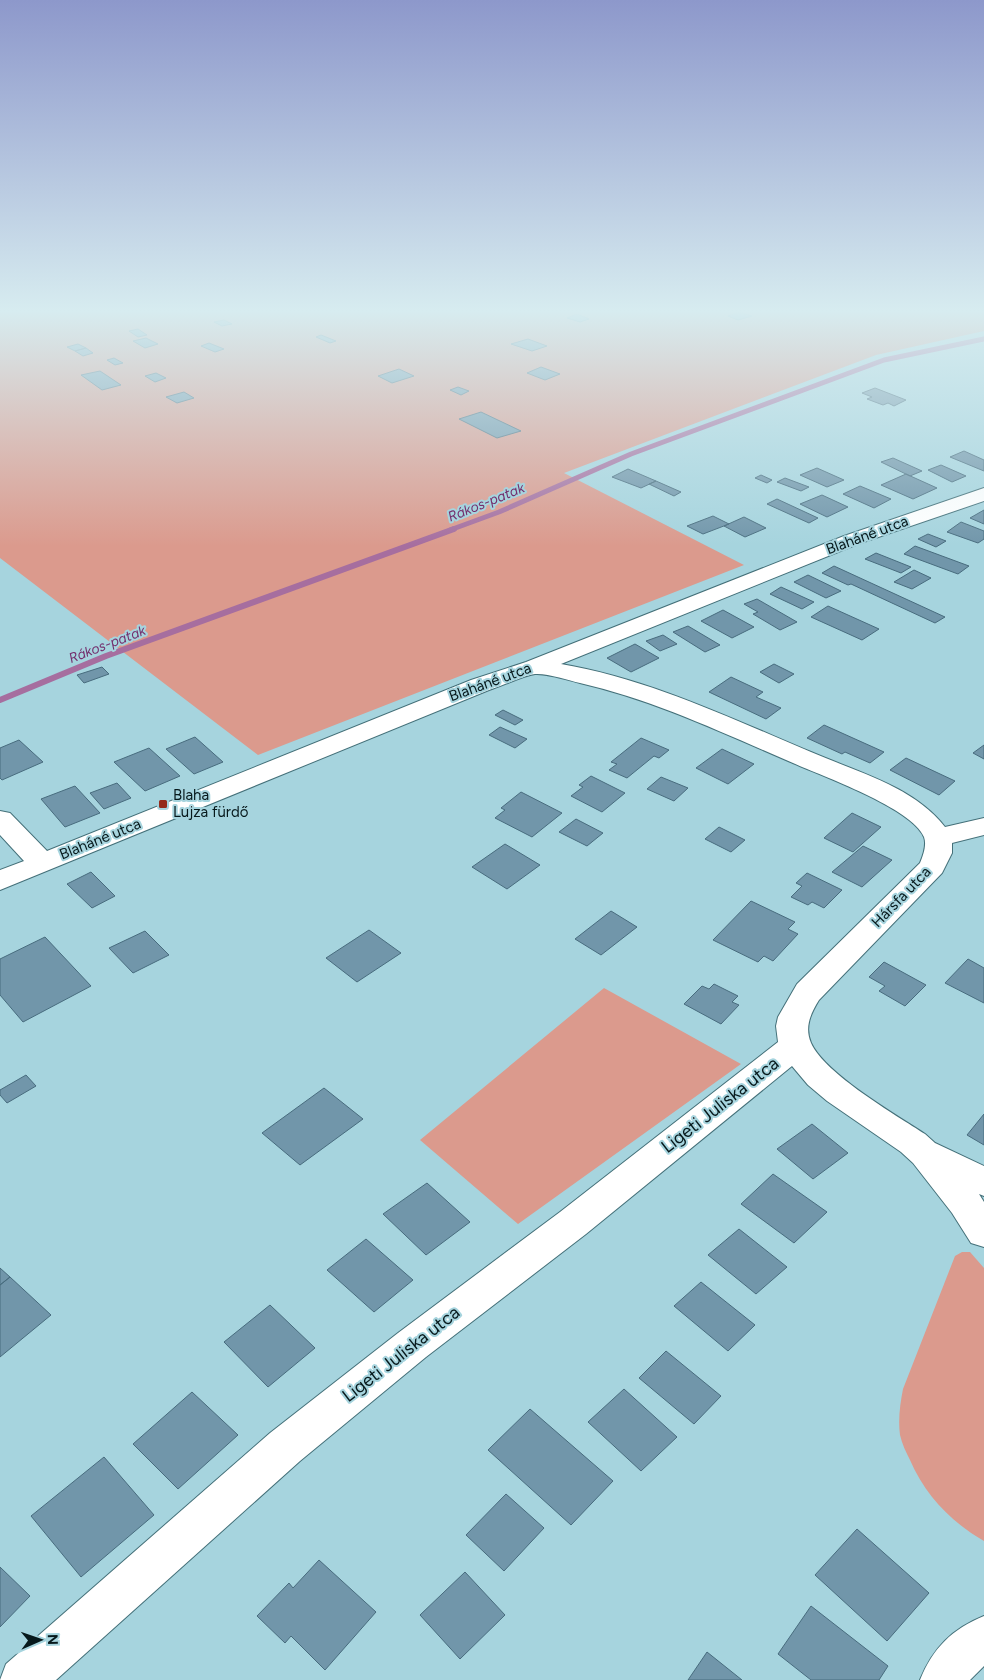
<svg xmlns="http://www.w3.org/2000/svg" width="984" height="1680" viewBox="0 0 984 1680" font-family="Figtree,sans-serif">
	<rect width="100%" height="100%" fill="#a6d4de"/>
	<path fill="#db9a8d" d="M0,311H984V331L876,355L564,473L744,565L258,755L0,558Z
		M604,988L741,1064L518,1224L420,1140Z
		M962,1252H970L984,1268V1541C951,1522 925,1495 910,1460C906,1452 902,1444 900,1435C898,1420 900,1404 903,1389L955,1256Z"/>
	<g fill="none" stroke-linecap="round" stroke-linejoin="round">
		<path stroke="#a66e9f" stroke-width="5" d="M450,530L499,512L631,454L884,360L984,339"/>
		<path stroke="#a66e9f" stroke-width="6" d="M0,700L106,656L454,529"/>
	</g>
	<path fill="#7196aa" stroke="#486c7e" d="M739,312L752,316L738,320L728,316Z
		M577,314L589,319L580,322L567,318Z
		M224,320L232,324L222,326L214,322Z
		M138,329L147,335L138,337L129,331Z
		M321,335L336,341L330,343L316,337Z
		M146,338L158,344L145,348L133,341Z
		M528,339L547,346L532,351L511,344Z
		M209,343L224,349L215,352L201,346Z
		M78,344L86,348L75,351L67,347Z
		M86,348L93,353L83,356L75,351Z
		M114,358L123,363L115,365L107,360Z
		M541,367L560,374L545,380L527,373Z
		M399,369L414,376L392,383L378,376Z
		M100,371L121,385L102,390L81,375Z
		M156,373L166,378L155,382L145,376Z
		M458,387L469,391L461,395L450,390Z
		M875,388L906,400L894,406L888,403L883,405L867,399L872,397L862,393Z
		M184,392L194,398L177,403L166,397Z
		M481,412L521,431L497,438L459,419Z
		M964,451L984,460V471L950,457Z
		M893,458L922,471L910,476L881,462Z
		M941,465L966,476L952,482L928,470Z
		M817,468L844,480L827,487L800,475Z
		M628,469L656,481L641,488L612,477Z
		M906,474L937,488L913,499L881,485Z
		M761,475L772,480L767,483L755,478Z
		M785,478L809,487L801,491L777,482Z
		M656,481L681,492L674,496L649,484Z
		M860,486L891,499L874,508L843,494Z
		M822,495L848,507L827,517L800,504Z
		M777,499L818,518L809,523L767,504Z
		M984,510V524L970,518Z
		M713,516L729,524L703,534L687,526Z
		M744,517L766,528L745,537L724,526Z
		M961,522L984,531V539L978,543L947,532Z
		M928,534L946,541L936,547L918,539Z
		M915,546L969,566L958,574L904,554Z
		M876,553L911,567L901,573L865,559Z
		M834,566L945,617L935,623L851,584L848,585L822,573Z
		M914,570L931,578L912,589L894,582Z
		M808,575L841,591L826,598L794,582Z
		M781,587L814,602L802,609L770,594Z
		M757,599L797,622L780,630L753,614L758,612L744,604Z
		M828,606L879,629L862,640L811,617Z
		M723,610L754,627L732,638L701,621Z
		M688,626L720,645L705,652L673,632Z
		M663,635L677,644L660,651L646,641Z
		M635,644L659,658L631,672L607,658Z
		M774,664L794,674L779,683L760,672Z
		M102,667L109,674L84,683L77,675Z
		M731,677L763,692L756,697L781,708L766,719L709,692Z
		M503,710L523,720L515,725L495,715Z
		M824,725L884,752L870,763L845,752L842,754L807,738Z
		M500,727L527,739L515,748L489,735Z
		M195,737L223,762L194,774L166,749Z
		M641,738L669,750L659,758L654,756L627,778L609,770L617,764L611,762Z
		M19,740L43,762L2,780L0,778V748Z
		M984,745V759L973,753Z
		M149,748L180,776L145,791L114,762Z
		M722,749L754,764L728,784L696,768Z
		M906,758L955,781L939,795L890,770Z
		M591,776L625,793L602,812L571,796L583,787L579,785Z
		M661,777L688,788L674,801L647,789Z
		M117,783L131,798L104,809L90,793Z
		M75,786L100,813L65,827L41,799Z
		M521,792L562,813L532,837L495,818L505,810L501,808Z
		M852,813L881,827L853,852L824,838Z
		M576,819L603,833L587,846L559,832Z
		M719,827L745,840L731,852L705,839Z
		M505,844L540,865L507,889L472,867Z
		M863,846L892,860L862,887L832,872Z
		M91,872L115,896L92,908L67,884Z
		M807,873L842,890L824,908L812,902L808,905L791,897L802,886L796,883Z
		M751,901L795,922L788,929L798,934L773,961L764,956L758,962L713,940Z
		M611,911L637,927L601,955L575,939Z
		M369,930L401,953L357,982L326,958Z
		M145,931L169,955L133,973L109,948Z
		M45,937L91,986L23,1022L0,995V959Z
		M968,959L984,968V1003L945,983Z
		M884,962L926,985L905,1006L879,991L885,986L869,977Z
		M714,984L738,996L732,1002L739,1005L721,1024L684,1004L702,986L709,989Z
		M26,1075L36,1086L7,1103L0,1095V1090Z
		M324,1088L363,1119L300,1165L262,1133Z
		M984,1114V1145L967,1135Z
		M812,1124L848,1153L813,1179L777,1149Z
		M773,1174L827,1212L794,1243L741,1204Z
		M427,1183L470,1222L426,1255L383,1214Z
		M739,1229L787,1267L756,1294L708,1255Z
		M366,1239L413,1280L374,1312L327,1270Z
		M0,1268L10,1277L0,1285Z
		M10,1277L51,1315L0,1357V1285Z
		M701,1282L755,1325L728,1351L674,1306Z
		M270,1305L315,1348L268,1387L224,1342Z
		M666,1351L721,1396L694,1424L639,1378Z
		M624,1389L677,1437L641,1471L588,1422Z
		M192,1392L238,1435L178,1489L133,1444Z
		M530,1409L613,1481L571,1525L488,1450Z
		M104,1457L154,1515L81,1577L31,1516Z
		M506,1494L544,1528L504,1571L466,1535Z
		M857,1529L929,1593L887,1641L815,1575Z
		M319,1560L376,1612L325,1670L291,1636L285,1643L257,1616L289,1583L293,1588Z
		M0,1567L30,1596L0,1627Z
		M465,1572L505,1615L460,1659L420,1615Z
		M811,1606L888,1666L879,1680H811L778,1654Z
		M707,1652L742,1680H688Z"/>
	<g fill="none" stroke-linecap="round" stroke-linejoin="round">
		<defs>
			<path id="minor" d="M984,488V501L858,544L561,664C649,679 730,718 811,752C857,772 913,786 945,827L984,818V835L952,843V853L942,873L819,1000C811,1013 804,1027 811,1043C825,1074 896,1115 925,1134L935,1143L984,1166V1196L979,1194L984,1202V1247L971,1243L952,1213L913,1163L901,1152L827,1101L808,1085L792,1066L586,1234L426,1357L300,1461L56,1680H0L6,1664L270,1433L398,1333L560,1212L778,1042L776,1026L778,1017L797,984L920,863C923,856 927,845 924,837C912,808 822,776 793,763C723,733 654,700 580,683C568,680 547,673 535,674C522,676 502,686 489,690L0,890V870L24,861L0,835V811L10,813L47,851L471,680L526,662L844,536Z
				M984,1616V1666L970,1680H920C933,1648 952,1629 984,1616Z"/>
		</defs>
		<use href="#minor" stroke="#447079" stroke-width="2"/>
		<use href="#minor" fill="#fff" fill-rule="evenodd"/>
	</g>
	<linearGradient id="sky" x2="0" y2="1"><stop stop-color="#8d98cb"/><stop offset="0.57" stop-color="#d7ecf0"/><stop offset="1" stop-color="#d7ecf0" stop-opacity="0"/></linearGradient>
	<rect width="984" height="546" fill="url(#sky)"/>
	<rect fill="#952b1b" stroke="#a6d4de" stroke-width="2" x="158" y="799" width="10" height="10" rx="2.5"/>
	<g text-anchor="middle" stroke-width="4" stroke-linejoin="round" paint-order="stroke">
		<g font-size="14" font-style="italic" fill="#742f6d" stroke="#a6d4de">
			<text transform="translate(486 502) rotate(-22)" y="5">Rákos-patak</text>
			<text transform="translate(107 644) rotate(-21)" y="5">Rákos-patak</text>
		</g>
		<g font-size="15" fill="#07191c" stroke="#a6d4de">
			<text transform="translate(867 535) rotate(-20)" y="5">Blaháné utca</text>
			<text transform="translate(490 682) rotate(-20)" y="5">Blaháné utca</text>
			<text transform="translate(100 839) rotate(-22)" y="5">Blaháné utca</text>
			<text transform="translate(901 897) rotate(-46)" y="5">Hársfa utca</text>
		</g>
		<g font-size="15" fill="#07191c" stroke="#a6d4de" text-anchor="start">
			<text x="173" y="800">Blaha<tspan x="173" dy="17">Lujza fürdő</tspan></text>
		</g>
		<g font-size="18" fill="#07191c" stroke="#a6d4de">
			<text transform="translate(720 1105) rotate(-38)" y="6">Ligeti Juliska utca</text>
			<text transform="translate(401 1354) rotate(-38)" y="6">Ligeti Juliska utca</text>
		</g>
	</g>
	<g transform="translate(40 1640) rotate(88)" stroke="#a6d4de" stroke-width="4" paint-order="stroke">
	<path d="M0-4L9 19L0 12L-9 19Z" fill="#07191c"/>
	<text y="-8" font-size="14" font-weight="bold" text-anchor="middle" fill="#07191c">N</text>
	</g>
</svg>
